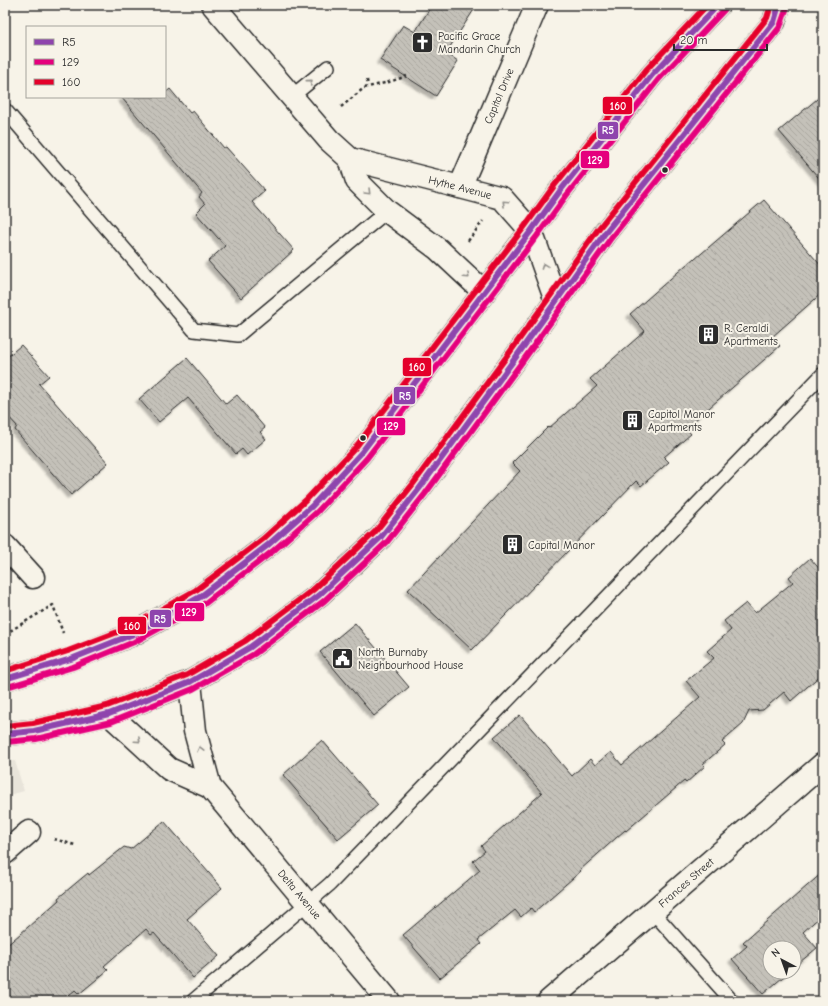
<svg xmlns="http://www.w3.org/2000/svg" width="828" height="1006" viewBox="0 0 828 1006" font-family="'Comic Neue',sans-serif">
	<defs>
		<pattern id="building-back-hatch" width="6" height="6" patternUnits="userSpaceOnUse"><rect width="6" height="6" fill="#c4c1b9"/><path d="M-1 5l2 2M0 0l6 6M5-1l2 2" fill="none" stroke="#a9a69f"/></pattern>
		<filter id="shadow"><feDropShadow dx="-3.5" dy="3.5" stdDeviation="1" flood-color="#0004"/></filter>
	</defs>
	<rect width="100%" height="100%" fill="#f7f3e8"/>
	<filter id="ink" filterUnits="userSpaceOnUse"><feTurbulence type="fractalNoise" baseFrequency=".025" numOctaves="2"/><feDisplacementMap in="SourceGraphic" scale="8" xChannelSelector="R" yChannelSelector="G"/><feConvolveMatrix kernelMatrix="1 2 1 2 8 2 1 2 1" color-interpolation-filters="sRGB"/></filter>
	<g filter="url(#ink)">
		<path fill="#e8e4da" d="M5,761H15L24,791L13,794L5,798Z"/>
		<path fill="url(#building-back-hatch)" stroke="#2b2b2b" filter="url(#shadow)" d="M432,5H477L446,53L458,61L436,96L380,60L403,25L415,32Z
			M170,89L190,113L193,111L224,148L226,147L265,191L252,202L294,250L241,298L208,261L225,246L196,213L205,204L199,197L202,193L121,97H165V93Z
			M823,94V183L779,131Z
			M764,200L823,268V292L772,337L780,346L686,428L691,434L664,457L669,462L641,486L636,481L472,650L408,590L520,471L512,463L548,427L549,428L597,386L590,379L645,331L630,314L694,258L695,259Z
			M21,345L49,376L39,384L108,463L71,495L15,430L17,426L5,413V359Z
			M187,358L226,404L237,395L265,428L260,432L266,439L247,455L242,449L236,454L188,398L159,422L139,399Z
			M810,558L823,573V673L791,701L784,692L763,710L749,711L743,724L722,742L725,745L703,764L705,766L686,783L684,781L626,831L625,830L580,870L581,871L534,912L531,908L521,917L515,910L478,940L481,944L440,978L403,935L480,870L473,861L485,851L481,846L542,793L494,737L520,715L572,776L590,759L595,765L611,752L622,765L700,697L686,681L714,658L707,651L731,630L724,621L746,603L755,613L793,582L789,577Z
			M355,623L409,687L374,716L320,652Z
			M322,740L378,805L338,839L283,775Z
			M164,821L222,888L187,919L219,956L193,978L154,933L151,935L146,929L104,966L108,970L79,994L75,990L62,1001H5V947L59,900L58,898L88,873L89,875L124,847L131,849Z
			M823,872V914L803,932L817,948L794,967V948H770V972H789L763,994L732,959L747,946L743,942Z"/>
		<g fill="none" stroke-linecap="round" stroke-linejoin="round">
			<defs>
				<path id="lane" d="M291,97L328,67
					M5,110L194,330L238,335L387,211
					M652,911L732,1001
					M193,1001L330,884L823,374"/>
				<g id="street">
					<path id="s1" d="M213,5L329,140L350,159L460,187L502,198L531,231L556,301"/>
					<path d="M350,159L357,181L387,211L438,249L484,292"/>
					<path id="s2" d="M460,187L475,152L537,5"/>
					<path d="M5,546L33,577"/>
					<path d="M5,853L29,832"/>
					<path id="s3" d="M549,1001L823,764"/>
				</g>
				<g id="secondary">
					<path id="s4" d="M190,682L195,731L210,787L389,1001"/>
					<path d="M109,714L169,769L210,787"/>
				</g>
				<path id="primary" d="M5,679L71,659L131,635L200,597L268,545L312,506L361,453L531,231L560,191L652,75L718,5
					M5,734L34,731L109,714L190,682L249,648L319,595L381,537L419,489L516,357L605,233L774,22L779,5"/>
			</defs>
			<use href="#lane" stroke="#2b2b2b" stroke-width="16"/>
			<use href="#street" stroke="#2b2b2b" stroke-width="25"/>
			<use href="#secondary" stroke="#2b2b2b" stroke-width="25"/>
			<use href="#primary" stroke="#2b2b2b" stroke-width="25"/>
			<path stroke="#2b2b2b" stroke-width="2.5" stroke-dasharray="3 3" stroke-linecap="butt" d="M367,80L368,86
				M341,107L364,88L389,82L407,76
				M468,241L483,221
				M5,634L53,605L63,633
				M54,839L75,845"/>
			<use href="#lane" stroke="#f7f3e8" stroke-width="13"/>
			<use href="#street" stroke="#f7f3e8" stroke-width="22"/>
			<use href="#secondary" stroke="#f7f3e8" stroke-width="22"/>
			<use href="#primary" stroke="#f7f3e8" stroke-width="22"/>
			<defs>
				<path id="bus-1" d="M5,679L71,659L131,635L200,597L268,545L312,506L361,453L531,231L560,191L652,75L718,5
					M5,734L34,731L109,714L190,682L249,648L319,595L381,537L419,489L516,357L605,233L774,22L779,5"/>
				<path id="bus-2" d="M7,687L73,667L134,642L204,604L273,551L317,512L367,458L537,236L566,196L658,80L724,10
					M6,742L36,739L111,722L193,689L254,654L324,601L387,542L425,494L522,362L611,238L780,27L787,7"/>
				<path id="bus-3" d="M5,671L68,651L128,628L196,590L263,539L306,500L355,448L525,226L554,186L646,70L707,5
					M5,726L33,723L107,706L187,675L245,641L314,589L375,532L413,484L510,352L599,228L767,18L771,5"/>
			</defs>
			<use href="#bus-1" stroke="#f7f3e8" stroke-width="9"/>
			<use href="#bus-2" stroke="#f7f3e8" stroke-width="9"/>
			<use href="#bus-3" stroke="#f7f3e8" stroke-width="9"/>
			<use href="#bus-1" stroke="#8e44ad" stroke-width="6"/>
			<use href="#bus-2" stroke="#e5007d" stroke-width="6"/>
			<use href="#bus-3" stroke="#e4002b" stroke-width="6"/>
		</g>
		<defs><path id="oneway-chevron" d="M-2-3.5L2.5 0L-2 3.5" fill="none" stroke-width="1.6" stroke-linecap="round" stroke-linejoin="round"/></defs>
		<g stroke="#918f8a">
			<use href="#oneway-chevron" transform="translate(310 82) rotate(-40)"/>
			<use href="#oneway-chevron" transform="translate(368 192) rotate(45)"/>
			<use href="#oneway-chevron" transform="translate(505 203) rotate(-137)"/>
			<use href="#oneway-chevron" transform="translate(544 266) rotate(-110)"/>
			<use href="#oneway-chevron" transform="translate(467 276) rotate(43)"/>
			<use href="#oneway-chevron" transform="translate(138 740) rotate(42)"/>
			<use href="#oneway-chevron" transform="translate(200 749) rotate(-104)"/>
		</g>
	</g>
	<defs>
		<symbol id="church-square" viewBox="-11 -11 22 22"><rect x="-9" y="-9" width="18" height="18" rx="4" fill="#2b2b2b" stroke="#f7f3e8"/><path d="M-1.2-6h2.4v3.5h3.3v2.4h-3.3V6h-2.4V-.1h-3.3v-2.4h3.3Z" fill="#fff"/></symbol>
		<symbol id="building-square" viewBox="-11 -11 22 22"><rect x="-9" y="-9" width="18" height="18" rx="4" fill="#2b2b2b" stroke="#f7f3e8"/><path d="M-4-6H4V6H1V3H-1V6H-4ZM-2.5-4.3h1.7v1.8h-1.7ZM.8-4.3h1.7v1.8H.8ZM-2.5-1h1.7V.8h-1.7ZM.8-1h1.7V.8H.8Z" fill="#fff"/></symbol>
		<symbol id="civic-square" viewBox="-11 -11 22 22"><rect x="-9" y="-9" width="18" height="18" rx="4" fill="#2b2b2b" stroke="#f7f3e8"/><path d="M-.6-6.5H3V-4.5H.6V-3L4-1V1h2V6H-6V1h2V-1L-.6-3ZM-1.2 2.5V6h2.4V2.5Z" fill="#fff"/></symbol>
	</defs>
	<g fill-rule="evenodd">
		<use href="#church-square" x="410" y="30" width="25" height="25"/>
		<use href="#building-square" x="696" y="322" width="25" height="25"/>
		<use href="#building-square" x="620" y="408" width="25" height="25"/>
		<use href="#building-square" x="500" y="532" width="25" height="25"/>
		<use href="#civic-square" x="330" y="646" width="25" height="25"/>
	</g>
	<g fill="#2b2b2b" stroke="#f7f3e8" stroke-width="1.5">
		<circle cx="665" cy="170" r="3.5"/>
		<circle cx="363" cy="438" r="3.5"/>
	</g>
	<g text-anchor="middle" stroke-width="4" stroke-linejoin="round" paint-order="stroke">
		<g font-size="11" fill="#2b2b2b" stroke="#f7f3e8" text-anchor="start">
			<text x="438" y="40">Pacific Grace<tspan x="438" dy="13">Mandarin Church</tspan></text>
			<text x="724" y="332">R. Ceraldi<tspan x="724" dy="13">Apartments</tspan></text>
			<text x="648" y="418">Capitol Manor<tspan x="648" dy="13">Apartments</tspan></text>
			<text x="528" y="549">Capital Manor</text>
			<text x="358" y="656">North Burnaby<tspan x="358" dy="13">Neighbourhood House</tspan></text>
		</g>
		<g font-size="11" fill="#2b2b2b" stroke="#f7f3e8">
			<text dy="4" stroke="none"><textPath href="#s2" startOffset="99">Capitol Drive</textPath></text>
			<text dy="4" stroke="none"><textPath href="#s1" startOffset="320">Hythe Avenue</textPath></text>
			<text dy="4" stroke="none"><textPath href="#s3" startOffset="181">Frances Street</textPath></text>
			<text dy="4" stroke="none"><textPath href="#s4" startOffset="247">Delta Avenue</textPath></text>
		</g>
	</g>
	<g stroke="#f7f3e8" stroke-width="1.5">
		<rect x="602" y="96" width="31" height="19" rx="4" fill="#e4002b"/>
		<rect x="597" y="121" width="22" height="19" rx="4" fill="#8e44ad"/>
		<rect x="580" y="150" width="30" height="19" rx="4" fill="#e5007d"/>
		<rect x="402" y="357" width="30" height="20" rx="4" fill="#e4002b"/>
		<rect x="393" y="386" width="23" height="19" rx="4" fill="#8e44ad"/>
		<rect x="376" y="417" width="30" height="19" rx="4" fill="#e5007d"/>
		<rect x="174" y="602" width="31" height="20" rx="4" fill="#e5007d"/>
		<rect x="149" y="609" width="23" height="19" rx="4" fill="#8e44ad"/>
		<rect x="117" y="616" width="30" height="19" rx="4" fill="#e4002b"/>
	</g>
	<g font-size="11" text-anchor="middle" font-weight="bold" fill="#fff">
		<text x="618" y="110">160</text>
		<text x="608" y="134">R5</text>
		<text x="595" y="164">129</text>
		<text x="417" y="371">160</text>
		<text x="405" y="400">R5</text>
		<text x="391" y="430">129</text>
		<text x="189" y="616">129</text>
		<text x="160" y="623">R5</text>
		<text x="132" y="630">160</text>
	</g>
	<rect width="828" height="1006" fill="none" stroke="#f7f3e8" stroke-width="20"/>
	<rect x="10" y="10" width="808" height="986" fill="none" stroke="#2b2b2b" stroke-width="1.5" filter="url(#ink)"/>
	<rect x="26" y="26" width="140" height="72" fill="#f7f3e8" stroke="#a5a39c"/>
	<rect x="34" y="39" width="20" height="6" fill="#8e44ad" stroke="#a5a39c"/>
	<text x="62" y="46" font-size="12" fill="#2b2b2b">R5</text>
	<rect x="34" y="59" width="20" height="6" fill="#e5007d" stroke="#a5a39c"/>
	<text x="62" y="66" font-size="12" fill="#2b2b2b">129</text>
	<rect x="34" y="79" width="20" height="6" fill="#e4002b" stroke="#a5a39c"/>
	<text x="62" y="86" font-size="12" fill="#2b2b2b">160</text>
	<g transform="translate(782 960) rotate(319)"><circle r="19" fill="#f7f3e8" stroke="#a5a39c"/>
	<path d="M0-3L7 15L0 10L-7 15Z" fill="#2b2b2b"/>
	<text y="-6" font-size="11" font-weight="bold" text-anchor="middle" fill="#2b2b2b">N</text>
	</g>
	<path d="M674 44v6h93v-6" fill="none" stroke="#2b2b2b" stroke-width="2"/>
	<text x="680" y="44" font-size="12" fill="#2b2b2b" stroke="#f7f3e8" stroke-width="3" paint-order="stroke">20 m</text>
</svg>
